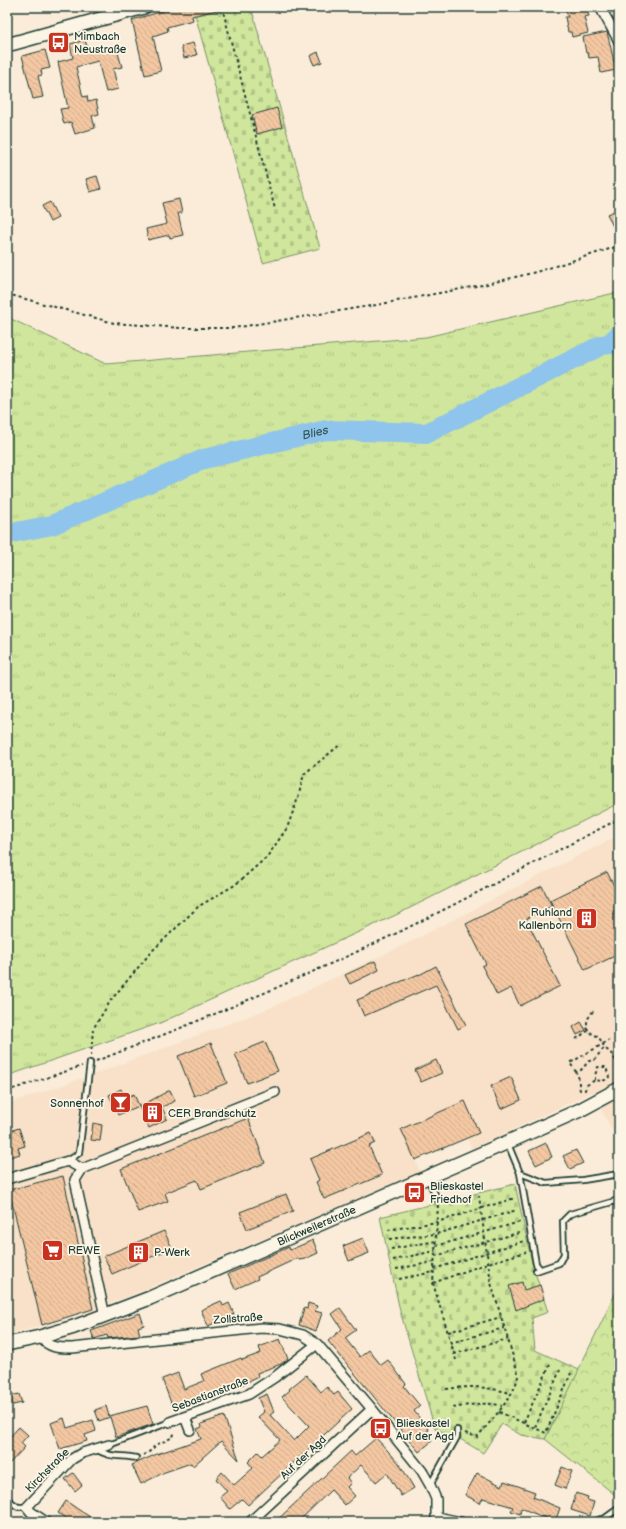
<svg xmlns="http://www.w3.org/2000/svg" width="626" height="1529" viewBox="0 0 626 1529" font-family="'Balsamiq Sans',sans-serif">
	<defs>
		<pattern id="grass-tufts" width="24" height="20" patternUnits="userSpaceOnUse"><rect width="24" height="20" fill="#d0e69c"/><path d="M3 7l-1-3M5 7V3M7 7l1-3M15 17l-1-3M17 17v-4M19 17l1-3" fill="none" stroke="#b2c687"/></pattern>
		<pattern id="forest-crowns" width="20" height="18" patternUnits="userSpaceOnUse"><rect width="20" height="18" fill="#d0e69c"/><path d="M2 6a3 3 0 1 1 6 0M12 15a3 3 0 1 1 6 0" fill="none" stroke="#b2c687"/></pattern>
		<pattern id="cemetery-stones" width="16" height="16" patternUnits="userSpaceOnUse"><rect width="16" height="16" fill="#d0e69c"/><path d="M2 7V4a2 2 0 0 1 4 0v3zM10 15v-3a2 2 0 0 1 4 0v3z" fill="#b2c687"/></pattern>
		<pattern id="building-back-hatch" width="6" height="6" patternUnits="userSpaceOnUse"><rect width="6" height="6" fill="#f3c7a2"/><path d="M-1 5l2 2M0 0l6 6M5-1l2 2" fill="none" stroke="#d0ac8c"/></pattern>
	</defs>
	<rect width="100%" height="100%" fill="#faecd8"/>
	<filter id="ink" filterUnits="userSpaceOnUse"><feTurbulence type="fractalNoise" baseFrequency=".025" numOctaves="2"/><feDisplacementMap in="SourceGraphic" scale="8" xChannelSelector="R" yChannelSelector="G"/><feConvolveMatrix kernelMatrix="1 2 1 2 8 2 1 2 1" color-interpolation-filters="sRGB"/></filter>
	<g filter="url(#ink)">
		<path fill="#f8e1c8" d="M619,835V1143L592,1092L472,1149L467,1138L415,1160L420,1172L127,1297L58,1321L7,1335V1104L92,1075L270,1008L408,943Z"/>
		<path fill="url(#grass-tufts)" stroke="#789268" d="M619,292V803L398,914L160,1023L7,1076V317L106,364L426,337Z"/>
		<path fill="url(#forest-crowns)" stroke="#789268" d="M619,1286V1498L545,1439Z"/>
		<path fill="url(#cemetery-stones)" stroke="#789268" d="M193,7H251L320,248L263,263Z
			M515,1184L532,1263L548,1312L532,1318L535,1350L579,1370L545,1439L521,1435L502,1424L483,1453L457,1437L435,1429L400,1311L380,1217Z"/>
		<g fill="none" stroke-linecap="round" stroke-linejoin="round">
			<path stroke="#8fc4ec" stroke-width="12" d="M602,345L619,329"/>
			<path stroke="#8fc4ec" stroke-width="20" id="s1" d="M7,534L52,525L204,459L326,430L427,433L602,345L619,343"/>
		</g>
		<path fill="url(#building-back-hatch)" stroke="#1f3d34" d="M177,7H216L217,10L192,16L193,20L167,27L168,31L153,36L161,71L145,75L132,20Z
			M565,7H586L589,16L584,17L588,33L572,37L571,32H568L565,17H568Z
			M607,32L616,70L601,73L598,57L589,58L588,53H586L583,37Z
			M85,40L89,53L116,46L122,67L113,69L118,89L106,92L98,61L76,67L83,97L87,96L88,102L96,100L99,114L92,116L95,128L75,134L71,122L64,124L60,109L68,108L58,62L73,58L70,44Z
			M193,43L197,55L184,58L181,46Z
			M45,50L50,68L41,70L42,75L38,76L43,97L33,99L22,56Z
			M318,52L322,62L314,65L310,56Z
			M277,108L282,127L257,134L252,115Z
			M97,176L101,189L90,192L86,179Z
			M179,199L182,213H178L183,235L170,238L169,235L148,240L146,229L167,224L162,203Z
			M50,202L58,218L50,222L42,206Z
			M619,209V239L607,214Z
			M607,872L619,896V908L613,911L619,924V954L585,970L550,900Z
			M542,886L552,906L526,919L560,986L520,1006L511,988L497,995L482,966L486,964L466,924Z
			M375,961L379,970L350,984L345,975Z
			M436,966L466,1025L458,1029L436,985L364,1016L357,1000L419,974V975Z
			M581,1022L586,1030L577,1035L573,1027Z
			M265,1042L278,1071L247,1083L235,1054Z
			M211,1043L227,1083L194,1096L178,1056Z
			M436,1060L442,1073L421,1082L415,1070Z
			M511,1077L521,1100L501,1109L491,1086Z
			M121,1089L125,1098L134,1094L139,1106L118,1115L109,1095Z
			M170,1090L175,1101L162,1107L167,1119L149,1128L139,1107Z
			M465,1101L479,1133L415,1160L401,1129Z
			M248,1118L265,1163L201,1189L197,1180L165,1193L168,1201L138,1212L121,1169Z
			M93,1123L102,1125L100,1141L91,1140Z
			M19,1128L25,1146L18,1148L20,1154L7,1158V1132Z
			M371,1133L375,1143L369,1146L382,1175L324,1199L316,1182L319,1180L310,1159Z
			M546,1143L552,1157L536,1165L529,1151Z
			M576,1150L583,1163L570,1169L563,1156Z
			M63,1176L93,1309L42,1325L9,1190Z
			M286,1194L293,1211L247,1229L240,1212Z
			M164,1231L172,1248L112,1274L104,1256Z
			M363,1238L369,1253L349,1261L343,1246Z
			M313,1240L318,1253L305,1259L299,1260L298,1258L257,1277L258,1279L235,1289L228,1274L289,1247L290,1250Z
			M522,1282L524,1290L540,1285L544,1299L516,1310L509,1286Z
			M221,1301L223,1306L229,1303L234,1314L208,1326L201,1310Z
			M308,1303L317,1306L315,1311L322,1313L316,1331L299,1325L304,1308L307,1309Z
			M340,1308L356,1330L345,1338L360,1357L369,1350L381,1365L388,1360L406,1384L404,1386L420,1406L414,1411L429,1430L425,1433L432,1441L419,1452L328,1341L342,1329L332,1314Z
			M140,1313L144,1325L138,1327L140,1335L108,1338L107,1335L94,1339L91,1331Z
			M280,1339L288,1359L281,1364L257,1373L258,1377L241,1385L201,1401L200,1398L173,1408L162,1379L178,1373L184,1389L204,1381L201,1374L241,1358L242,1360L261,1353L259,1347Z
			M306,1375L321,1392L327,1387L334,1395L338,1392L352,1409L248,1505L242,1499L230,1509L220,1497L227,1491L216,1479L222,1472L234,1485L253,1468L248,1462L258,1452L262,1456L280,1440L258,1417L264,1412L258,1398L267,1394L274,1412L270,1415L294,1441L309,1426L282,1397L290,1390L289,1389Z
			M19,1394L22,1403L13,1405L11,1396Z
			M106,1406L109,1416L147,1406L153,1424L116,1437L110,1417L99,1421L95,1410Z
			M224,1416L239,1460L221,1441L193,1466L191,1463L165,1472L141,1484L132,1465L157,1454L201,1439L197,1429L202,1427L201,1424Z
			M64,1418L67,1428L93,1420L96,1431L85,1435L87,1441L60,1449L51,1423Z
			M19,1427L28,1435L21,1443L25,1447L7,1466V1440Z
			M376,1438L399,1463L414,1488L401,1496L387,1473L376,1482L361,1465L347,1478L351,1483L347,1487L355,1496L345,1505L331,1490L298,1522H275L351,1451L355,1456Z
			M562,1467L572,1471L565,1489L555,1485Z
			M73,1473L82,1485L75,1491L65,1479Z
			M477,1473L502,1486L504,1481L535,1492L533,1497L560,1508L555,1522L521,1508L520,1514L511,1511L513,1507L483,1498L480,1503L465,1495Z
			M576,1493L588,1497L587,1500L594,1502L590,1516L571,1510Z
			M66,1501L79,1510L98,1522H71L58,1513Z"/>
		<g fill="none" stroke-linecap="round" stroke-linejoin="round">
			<defs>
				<path id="lane" d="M508,1144L520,1173L536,1264L540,1269
					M68,1161L79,1153L90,1063
					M520,1173L546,1183L583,1180L619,1174
					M428,1178L437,1199
					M536,1271L559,1263L564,1254L563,1221L570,1214L619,1200
					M109,1445L170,1422
					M96,1449C109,1458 121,1455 136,1458
					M430,1485L457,1437V1430
					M7,1499L18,1507H27
					M601,1521L619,1508"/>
				<path id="street" d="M600,7L619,41
					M7,1179L68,1161L82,1169
					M105,1316L75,1180L82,1169L275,1092
					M40,1337C49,1348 58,1348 72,1348L261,1328L280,1329L303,1335L317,1344L372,1409L422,1471L430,1485L436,1499V1522
					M185,1417L190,1430
					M170,1422L249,1394L275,1377L317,1344
					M437,1517L461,1522
					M46,1522L31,1512L27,1507L72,1459L82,1453L109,1445
					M250,1522L372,1409
					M599,1522L601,1521"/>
				<g id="secondary">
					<path d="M7,45L144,7"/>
					<path id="s2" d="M7,1344L40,1337L74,1327L150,1298L508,1142L580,1110L619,1089"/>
				</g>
			</defs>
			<use href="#lane" stroke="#1f3d34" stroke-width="8"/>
			<use href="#street" stroke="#1f3d34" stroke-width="12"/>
			<use href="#secondary" stroke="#1f3d34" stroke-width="16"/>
			<path stroke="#1f3d34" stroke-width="2" stroke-dasharray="3 3" stroke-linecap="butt" d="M222,7L275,209
				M7,294L114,323L181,328H233L376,305L487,284L536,272L619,246
				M593,1011L587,1020V1028L593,1035L598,1036L603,1044L609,1040
				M576,1039L589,1030
				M91,1056L93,1029L111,1000L152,951L199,906L235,885L267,857L287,828L298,798L304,774L341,744
				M96,1061C199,1022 300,979 399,932C473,896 546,856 619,819
				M576,1072L570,1063L603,1044L604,1048
				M595,1080V1075L598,1067H606L609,1077C604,1082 601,1081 595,1080L587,1085L585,1090H580C578,1083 580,1078 576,1072L581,1070L589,1061L594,1060L604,1048L610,1052L619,1065
				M7,1091L82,1066
				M438,1205L433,1283L456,1360
				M388,1230L437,1222L515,1198
				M389,1239L436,1234L517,1210
				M436,1246L520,1222
				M391,1249L436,1241
				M435,1256L522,1232
				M393,1260L435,1251
				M396,1269L434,1262
				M434,1269L524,1241
				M399,1279L434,1272
				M433,1283L488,1263L526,1252
				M448,1332L501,1317
				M450,1343L504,1328
				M454,1354L508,1339
				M446,1389C472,1386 484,1386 510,1393
				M453,1408C470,1405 485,1401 502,1406
				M499,1412L546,1433L571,1373
				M439,1421L450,1426
				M524,1422L550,1365
				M535,1427L560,1370
				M465,1433L477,1437C489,1423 519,1392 518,1373L491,1283L479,1196
				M143,1455L148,1453L156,1445L173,1437L175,1431"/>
			<use href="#lane" stroke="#fcf5e5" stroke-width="4.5"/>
			<use href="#street" stroke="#fcf5e5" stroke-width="9"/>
			<use href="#secondary" stroke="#fcf5e5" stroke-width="13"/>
		</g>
	</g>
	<defs>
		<symbol id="bus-square" viewBox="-11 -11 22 22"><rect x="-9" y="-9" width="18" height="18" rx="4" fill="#c8321e" stroke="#fcf5e5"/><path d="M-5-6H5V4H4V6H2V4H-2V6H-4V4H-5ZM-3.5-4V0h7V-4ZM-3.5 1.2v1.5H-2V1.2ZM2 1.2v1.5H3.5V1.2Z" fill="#fff"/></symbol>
		<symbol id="building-square" viewBox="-11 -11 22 22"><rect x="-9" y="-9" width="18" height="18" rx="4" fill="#c8321e" stroke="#fcf5e5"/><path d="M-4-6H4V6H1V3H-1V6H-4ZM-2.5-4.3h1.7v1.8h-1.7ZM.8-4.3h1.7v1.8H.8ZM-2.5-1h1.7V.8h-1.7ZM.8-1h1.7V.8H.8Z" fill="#fff"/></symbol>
		<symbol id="bar-square" viewBox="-11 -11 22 22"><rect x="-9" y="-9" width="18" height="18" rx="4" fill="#c8321e" stroke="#fcf5e5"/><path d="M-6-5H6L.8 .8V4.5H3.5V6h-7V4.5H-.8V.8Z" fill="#fff"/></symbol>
		<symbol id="supermarket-square" viewBox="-11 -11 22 22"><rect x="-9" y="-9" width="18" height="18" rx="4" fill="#c8321e" stroke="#fcf5e5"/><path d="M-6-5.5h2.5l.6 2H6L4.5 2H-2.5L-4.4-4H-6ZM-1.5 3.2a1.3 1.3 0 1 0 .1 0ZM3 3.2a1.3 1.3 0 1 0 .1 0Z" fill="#fff"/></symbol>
	</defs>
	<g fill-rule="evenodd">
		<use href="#bus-square" x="46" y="30" width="25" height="25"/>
		<use href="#building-square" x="574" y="906" width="25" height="25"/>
		<use href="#bar-square" x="108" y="1090" width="25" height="25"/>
		<use href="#building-square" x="140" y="1100" width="25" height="25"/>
		<use href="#bus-square" x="402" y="1180" width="25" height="25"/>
		<use href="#supermarket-square" x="40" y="1238" width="25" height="25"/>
		<use href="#building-square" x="126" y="1240" width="25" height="25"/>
		<use href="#bus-square" x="368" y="1416" width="25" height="25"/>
	</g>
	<g text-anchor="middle" stroke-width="3.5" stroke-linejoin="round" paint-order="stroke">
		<g font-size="11" fill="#1f3d34" stroke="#fcf5e5" text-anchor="start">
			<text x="74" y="40">Mimbach<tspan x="74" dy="13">Neustraße</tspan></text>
			<text x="572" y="916" text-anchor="end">Ruhland<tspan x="572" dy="13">Kallenborn</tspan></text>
			<text x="104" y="1107" text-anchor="end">Sonnenhof</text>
			<text x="168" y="1117">CER Brandschutz</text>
			<text x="430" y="1190">Blieskastel<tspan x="430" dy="13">Friedhof</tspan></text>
			<text x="68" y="1254">REWE</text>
			<text x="154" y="1256">P-Werk</text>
			<text x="396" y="1427">Blieskastel<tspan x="396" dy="13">Auf der Agd</tspan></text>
		</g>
		<g font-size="11" fill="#1f3d34" stroke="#fcf5e5">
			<text dy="4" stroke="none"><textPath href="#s2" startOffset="332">Blickweilerstraße</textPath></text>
			<text transform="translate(238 1318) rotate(-4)" y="4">Zollstraße</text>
			<text transform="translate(210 1394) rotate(-21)" y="4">Sebastianstraße</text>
			<text transform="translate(303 1457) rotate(-43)" y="4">Auf der Agd</text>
			<text transform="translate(47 1470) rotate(-45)" y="4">Kirchstraße</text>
		</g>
		<g font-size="12" font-style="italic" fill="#355859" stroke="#fcf5e5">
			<text dy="4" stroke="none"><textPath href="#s1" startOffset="326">Blies</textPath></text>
		</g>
	</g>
	<rect width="626" height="1529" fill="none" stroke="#fcf5e5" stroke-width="24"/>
	<rect x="12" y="12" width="602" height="1505" fill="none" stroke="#1f3d34" stroke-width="1.5" filter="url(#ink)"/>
</svg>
